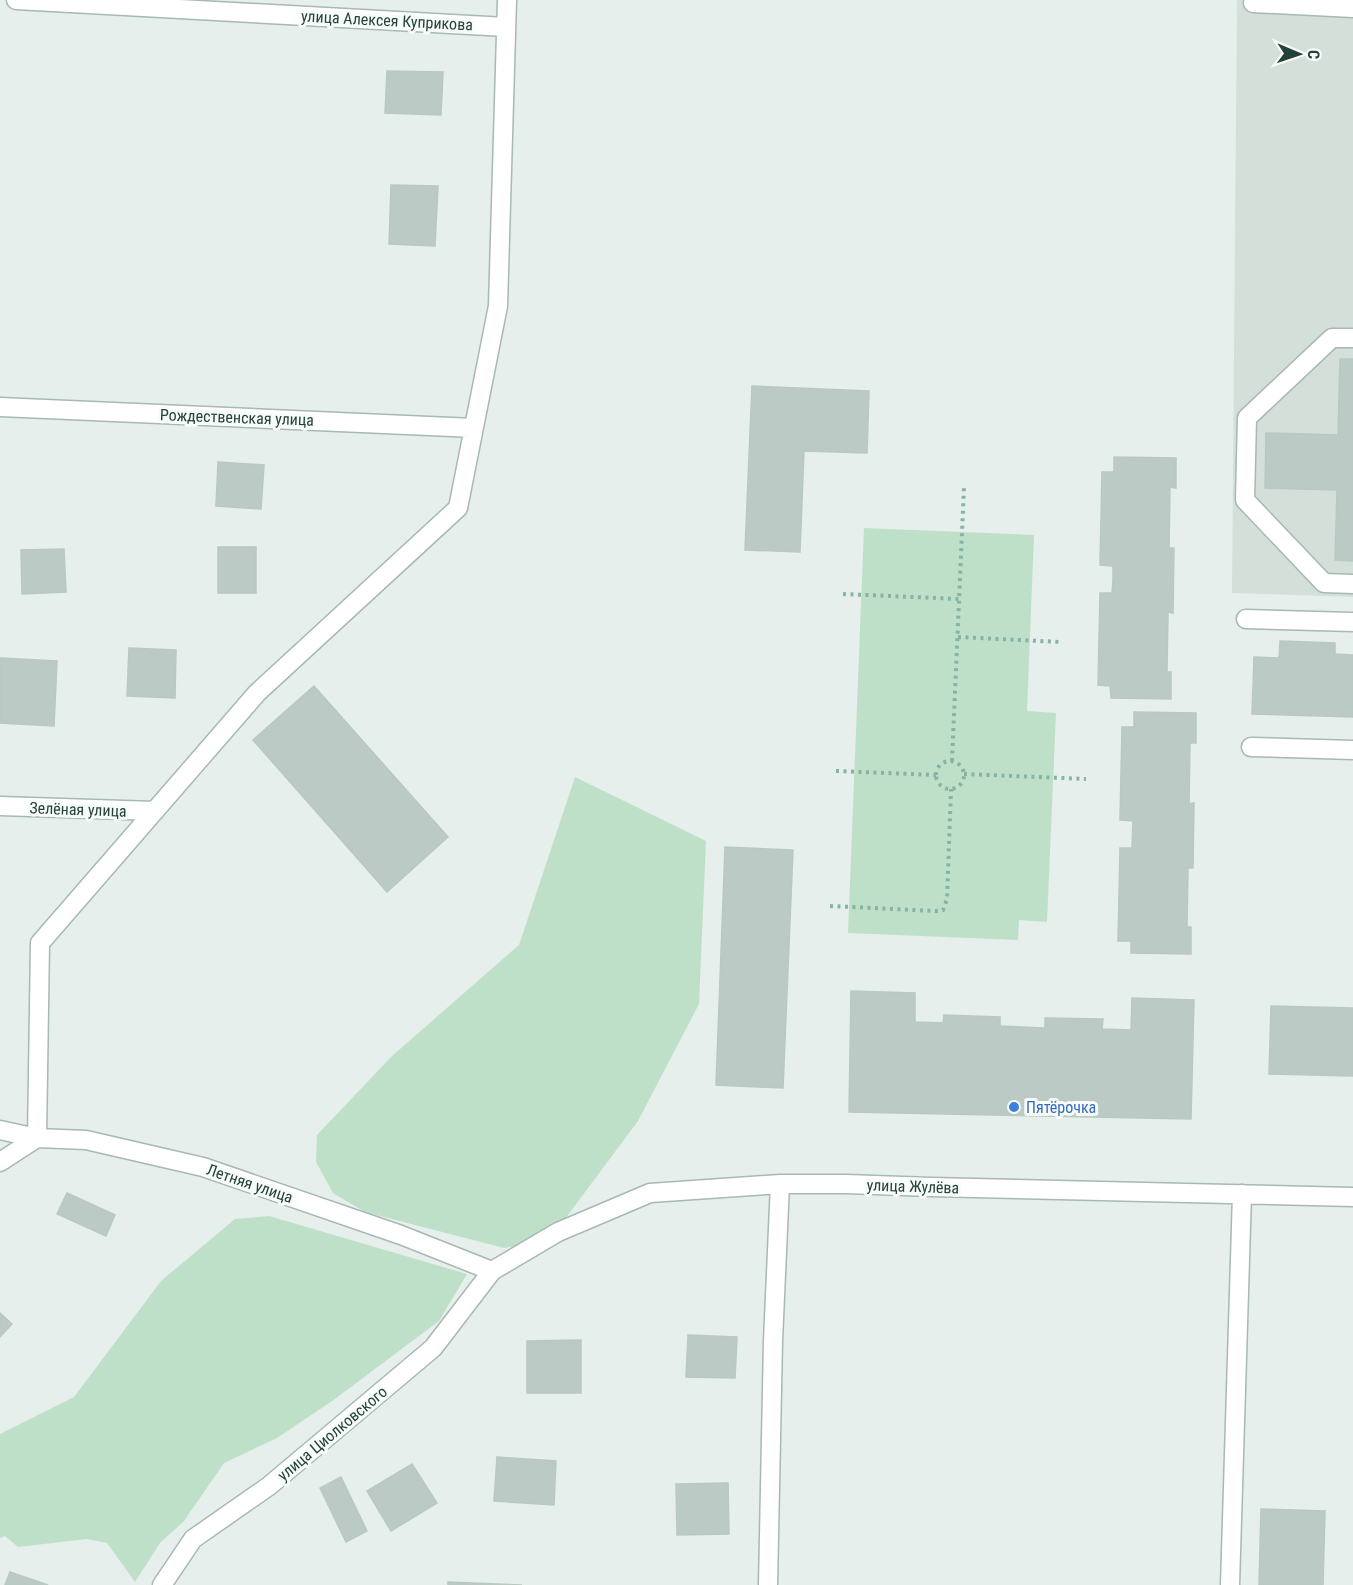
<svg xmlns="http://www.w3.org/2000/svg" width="1353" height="1585" viewBox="0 0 1353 1585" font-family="'Roboto Condensed',sans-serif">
	<rect width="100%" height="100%" fill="#e6efeb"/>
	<path fill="#d4dfda" d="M1237,0H1353V597L1232,593Z"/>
	<path fill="#bfe0c8" d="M864,528L1034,535L1027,711L1056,713L1047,922L1019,920L1018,940L848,933Z
		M575,777L706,841L699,1004L638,1121L562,1223L538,1242L504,1248L365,1212L333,1193L316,1162L317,1135L392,1056L519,945Z
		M269,1216L467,1274L439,1321L335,1399L277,1438L224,1463L184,1521L160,1543L135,1582L107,1543L87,1539L18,1547L5,1536L0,1538V1434L74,1397L161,1281L235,1219Z"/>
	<path fill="#bbcac4" stroke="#b8c9c2" stroke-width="1.5" d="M387,71L443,72L441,115L385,113Z
		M391,185L438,186L435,246L389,244Z
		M1340,359H1353V561L1335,560L1337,490L1265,488L1266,433L1338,435Z
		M752,386L869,391L867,453L804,451L800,552L745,550Z
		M1114,457L1176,458V488L1170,487L1169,548H1174L1173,613L1168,612L1167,672H1171V699L1111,698L1110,686L1098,685L1100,593H1112L1113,580V566L1100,565L1102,472H1114Z
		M218,462L264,465L261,509L216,506Z
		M218,547H256V593H218Z
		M64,549L66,592L22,594L21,550Z
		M1280,641L1335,643V654L1353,655V717L1252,714L1254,657L1279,658Z
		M129,648L176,650L175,698L127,696Z
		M0,658L57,661L54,726L0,723Z
		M314,686L448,837L387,892L253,740Z
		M1134,712L1196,713V743H1190L1189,804L1194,803L1193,868H1188L1187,927H1191V954L1131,953V941H1118L1120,848H1132L1133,821L1120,820L1122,727H1134Z
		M725,847L793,850L783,1088L716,1085Z
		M851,991L915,993V1022L943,1023L944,1015L1000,1017V1026L1045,1028V1018L1103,1019L1102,1029L1131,1030L1132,998L1194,1000L1191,1119L849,1112Z
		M1271,1006L1353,1008V1076L1269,1074Z
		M67,1193L115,1215L106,1236L57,1214Z
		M0,1313L12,1324L0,1337Z
		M688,1335L737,1337L735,1378L686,1377Z
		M581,1340V1393H527V1341Z
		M497,1457L556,1461L554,1505L494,1501Z
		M412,1464L437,1503L391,1531L367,1491Z
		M341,1477L367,1531L346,1542L320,1488Z
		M728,1483L729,1534L677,1535L676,1484Z
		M1261,1509L1325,1511L1323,1585H1259Z
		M10,1572L48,1585H5Z
		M448,1582L522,1585H448Z"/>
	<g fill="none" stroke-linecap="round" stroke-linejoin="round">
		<defs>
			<path id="minor" d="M16,0L506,27
				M1253,3L1353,8
				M1353,338H1332L1247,418L1245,500L1324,583L1353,584
				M0,407L474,428
				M1246,619L1353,622
				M1251,747L1353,750
				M0,806L155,811
				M0,1130L37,1138L86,1140L203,1167L401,1235L492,1271
				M0,1162L37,1138L40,943L257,693L458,508L498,306L507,0
				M162,1585L193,1539L269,1486L433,1348L492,1271L558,1232L650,1193L780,1184H846L931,1187L1353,1197
				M768,1585L773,1341L780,1184
				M1230,1585L1242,1194"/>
		</defs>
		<use href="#minor" stroke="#a8b8b2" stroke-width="21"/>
		<path stroke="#86b3a5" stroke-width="4" stroke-dasharray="3 4.5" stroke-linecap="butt" d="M843,594L959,599
			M958,637L1061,642
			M952,761L964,487
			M936 775a14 14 0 1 1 28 0a14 14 0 1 1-28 0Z
			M836,771L936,775
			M964,774L1086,779
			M830,906L936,911L943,910L947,899L951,789"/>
		<use href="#minor" stroke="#fff" stroke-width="18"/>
	</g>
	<circle fill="#3f7fe0" stroke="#f7fbf9" stroke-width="2" cx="1014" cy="1107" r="6"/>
	<g text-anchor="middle" stroke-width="6" stroke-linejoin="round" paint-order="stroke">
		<g font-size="16" fill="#24423a" stroke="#f7fbf9">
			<text transform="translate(387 20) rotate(3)" y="6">улица Алексея Куприкова</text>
			<text transform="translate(237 417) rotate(2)" y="6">Рождественская улица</text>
			<text transform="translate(78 809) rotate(2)" y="6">Зелёная улица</text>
			<text transform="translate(250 1183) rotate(19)" y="6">Летняя улица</text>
			<text transform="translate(913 1186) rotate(2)" y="6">улица Жулёва</text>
			<text transform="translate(332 1433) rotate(-40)" y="6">улица Циолковского</text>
		</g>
		<g font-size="16" fill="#366cbe" stroke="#f7fbf9" text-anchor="start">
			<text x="1026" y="1113">Пятёрочка</text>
		</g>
	</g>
	<g transform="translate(1299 54) rotate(92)" stroke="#f7fbf9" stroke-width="4.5" paint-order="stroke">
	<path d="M0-4.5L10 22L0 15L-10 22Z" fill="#24423a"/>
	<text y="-9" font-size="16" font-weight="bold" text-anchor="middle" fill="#24423a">С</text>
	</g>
</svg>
